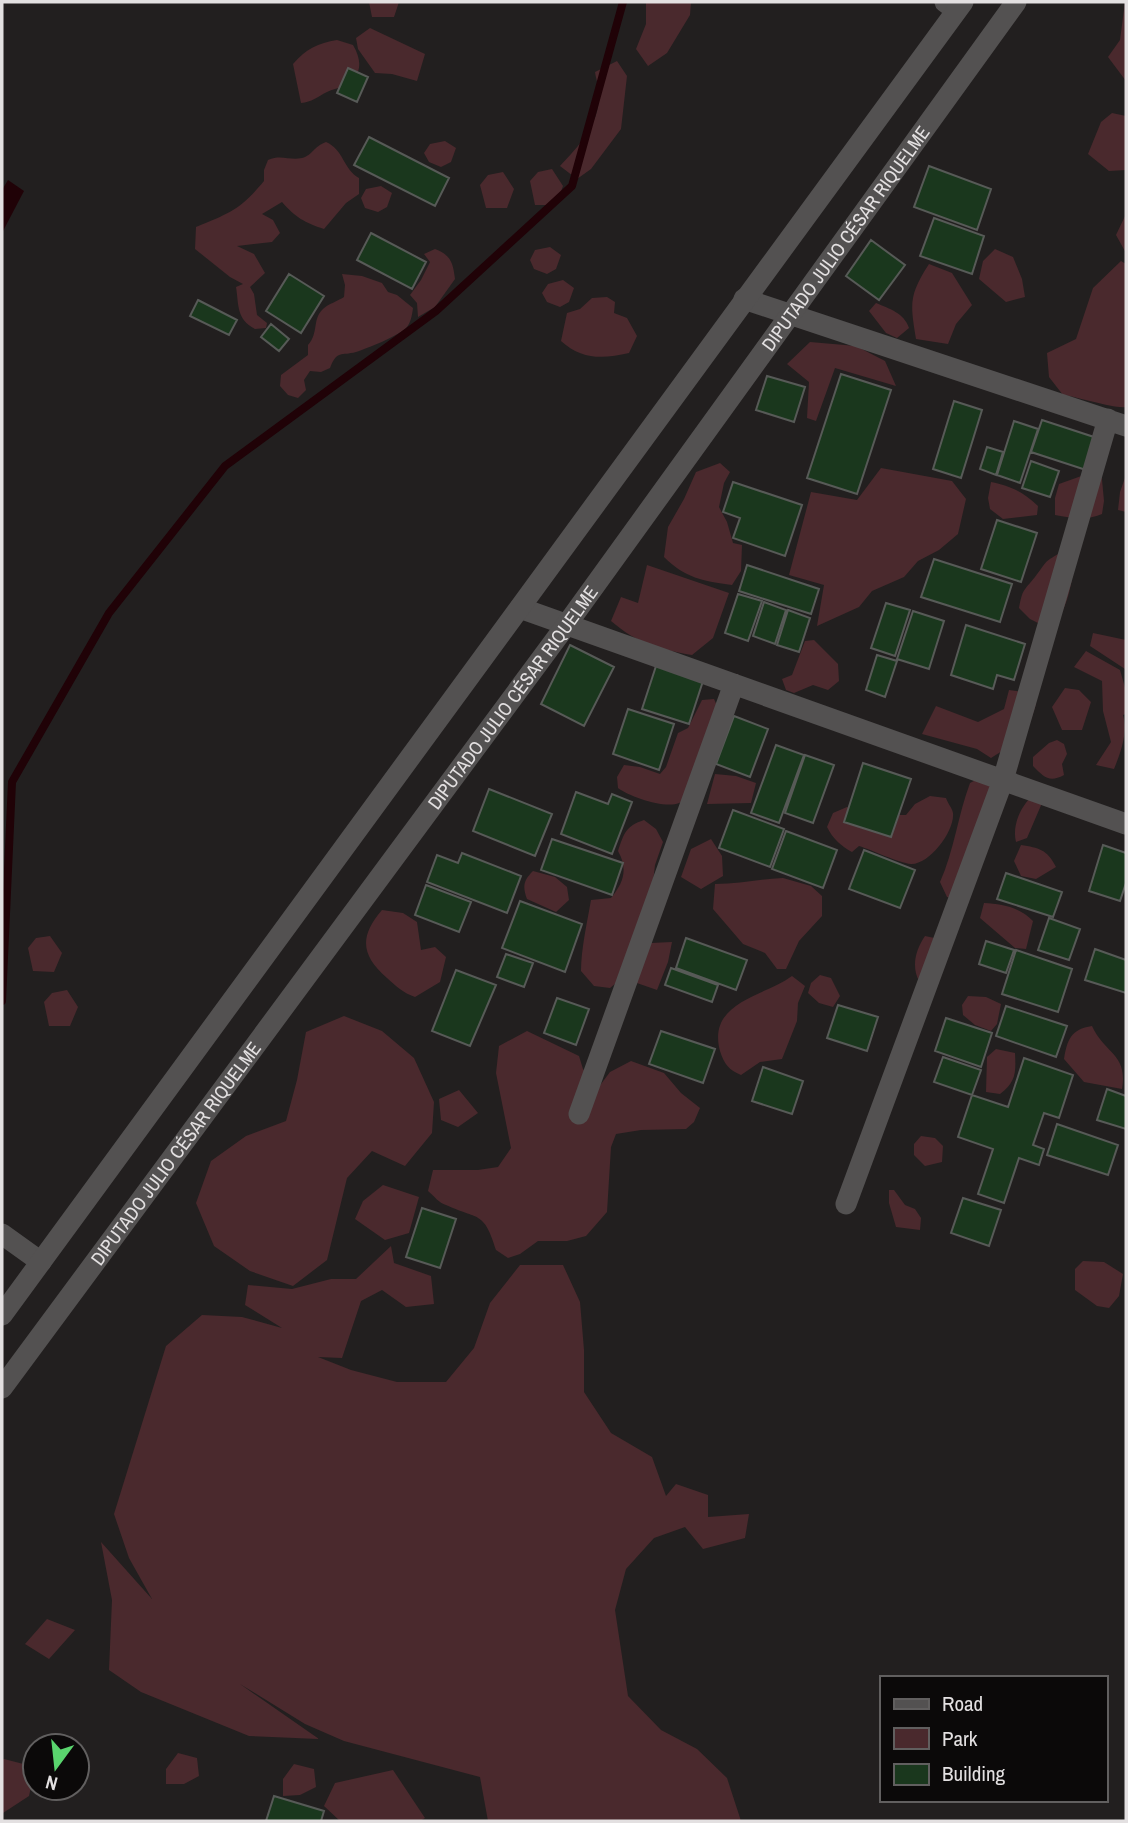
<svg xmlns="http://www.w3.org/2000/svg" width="1128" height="1823" viewBox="0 0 1128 1823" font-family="'Archivo Narrow',sans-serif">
	<rect width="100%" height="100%" fill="#221f1f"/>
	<path fill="#4a292d" d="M369,2H399L394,17H372Z
		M646,2H691L690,15L667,53L648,66L636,49L646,24Z
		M1125,2H1126V81L1108,57L1120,40Z
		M370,28L425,54L417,81L392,74L375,73L358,49L356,38Z
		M337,40L353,45C363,62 362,77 343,86C338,89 332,89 327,92C317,97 312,102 301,103L293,64C306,49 318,43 337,40Z
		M617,61L627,76L621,129L591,169L577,179L560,166C579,146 600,124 599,94C599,87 596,79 595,72Z
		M1112,113L1126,116V170L1109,171L1088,154L1101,122Z
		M445,141L456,148L451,162L441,167L429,162L424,153L430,144Z
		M326,142C344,150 343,169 359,178V194L346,203L324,229C305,223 295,217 282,202L262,214L273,220L280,233L272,242L237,246L254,254L265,273L250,287L254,294L257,315L267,323L266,328L255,329C236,319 239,305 236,287L243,284L230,277L195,249L196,227C230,213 240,210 264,181V170L268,160C282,154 289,161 302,158C313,155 313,147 326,142Z
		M552,169L563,186L556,205H535L530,181L538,172Z
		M503,172L514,189L507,208H486L480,185L488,175Z
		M381,186L392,193L387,207L378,212L365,208L361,198L366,189Z
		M1126,214V253L1116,235Z
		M550,247L561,255L556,269L547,274L534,269L530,260L535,250Z
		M435,249C451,255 453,263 455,279L435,307L418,317L417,303L410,295L421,280L430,262L424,254Z
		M995,249L1013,257L1022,279L1025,297L1006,302L979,279L983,261Z
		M1121,261L1126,264V407C1114,409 1079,397 1063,395L1049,377L1047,353L1076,339L1093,288Z
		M929,264L952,273L972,305L956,324L948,344L916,339C910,303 909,295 929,264Z
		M342,274L362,276L382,283L388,292L397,295L413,308C412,315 411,323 406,328C396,337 368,348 356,352C341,356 337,350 330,368L321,372L310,371L304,380L306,390L298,398L288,395L280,386L281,375L308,355V345C319,333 312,319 323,309C328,304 338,301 344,297L345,285Z
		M563,280L574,288L569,302L560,307L547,302L542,293L548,284Z
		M607,297L615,302L614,313L627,318L637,336L629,353C603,359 582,360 561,341L567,313L580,309L592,298Z
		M876,303C890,309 904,313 909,328L897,338L886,333L869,311Z
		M810,342L856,346L885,361L896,386L835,368L816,421L807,418L809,382L787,364Z
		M720,463L730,472L724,483L719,507L727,522L733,543L742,545L741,571L732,585C703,581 685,578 664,557L668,527L684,499L696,472Z
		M881,468L952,481L966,499L958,534L939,550L918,561L904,577L872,591L859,607L817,626L824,585L789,575L811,492L857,500Z
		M1101,469L1104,501L1102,514C1086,521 1072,518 1055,515V498L1059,484Z
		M1126,475V512L1118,510L1120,492Z
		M991,482C1011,486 1023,492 1038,506L1037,515L1003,519L990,509L988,498Z
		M1060,553L1074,565C1071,588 1067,611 1050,629L1030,619L1019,608C1023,588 1023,592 1035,577C1047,562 1042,563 1060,553Z
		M647,565L729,593L713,638L692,655C658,649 638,644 611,621L621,597L638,603Z
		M1093,633L1126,640V674L1125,669L1090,646Z
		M814,640L838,664L839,681L828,690L813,685L794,693L786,690L782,679L792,675L805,641Z
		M1086,651L1120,670L1126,691V714L1123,715C1128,732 1121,752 1114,769L1096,765L1111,742L1103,711L1102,681L1074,667Z
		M1065,688L1079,690L1091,702L1082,730H1062L1052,707Z
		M1009,690L1024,692L1036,704C1027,736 1018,742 991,758L977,749L922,734L936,706L978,722L1004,709Z
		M714,699L719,710L689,796C686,798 683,802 679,803C665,809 630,797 618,788L617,777L624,765L640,767L660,774L666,767L678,733L688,728L702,700Z
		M1057,740L1064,744L1067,754L1062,764L1064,775C1049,783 1044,777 1033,766V757L1049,743Z
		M989,773L1001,786L963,901L947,897L940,882C954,851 958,815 970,783Z
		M715,774L736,776L756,783L751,803L707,804Z
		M930,796L946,798C947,802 952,808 953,813C955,831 929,865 911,864C899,863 872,850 859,846L852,852C841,846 833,839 827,827L833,813L847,807L863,815H906L915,804Z
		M1031,797L1042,803L1027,838L1016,842C1012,826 1020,808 1031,797Z
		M644,820L656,829L663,842L655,865L651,899L620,980L610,988L594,986L581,971C581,949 587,923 591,900L611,898C624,882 628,869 618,851C624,833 626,826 644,820Z
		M711,839L722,856L723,876L701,889L681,877L691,849Z
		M1021,845C1039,848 1047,849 1056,867L1036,879L1021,876L1014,861Z
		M533,871L555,877L567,887L569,900L556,912L527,899C522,886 524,880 533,871Z
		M783,878L811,886L822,896V916L799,941L786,969H777L765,953L743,944L713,909L715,884C739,884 759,879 783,878Z
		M984,903C1003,904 1019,907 1033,921L1026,949L1015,948L980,918Z
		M382,910L403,913L417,922L421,950L435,947L446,957L440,982L415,997C403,993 396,986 387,978C361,955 359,937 382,910Z
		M50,936L62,953L54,972L33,971L28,948L36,938Z
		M925,936L944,940L919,981C911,966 916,949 925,936Z
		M672,942L668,962L657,990L634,982L651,943Z
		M820,975L831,978L840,996L833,1007L819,1003L808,993L811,983Z
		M792,976L805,986L798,1003L797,1021L782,1059L760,1062L741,1075C729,1070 724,1064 720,1051C707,1002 763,997 792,976Z
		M67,990L78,1007L70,1026H49L44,1002L52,993Z
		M968,996L986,997L1001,1004L997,1024L991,1031L975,1025L963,1015L962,1005Z
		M344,1016L382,1031L414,1058L434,1102L432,1133L405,1166L372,1151L347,1178L327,1260L293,1286L250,1271L214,1246L196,1203L211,1161L246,1136L286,1121L297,1080L306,1032Z
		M1092,1026C1105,1054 1128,1054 1122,1089L1084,1082L1064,1059C1067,1040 1071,1029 1092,1026Z
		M527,1031L579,1056L583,1069L598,1088L610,1072L631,1061L664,1073L681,1093L700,1108L694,1122L686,1129L641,1130L616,1134L611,1147L607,1212L586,1236L567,1241H538L520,1254L508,1258L496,1250C484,1210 478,1220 446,1205C439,1203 434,1196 428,1191L433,1170H478L498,1167L511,1148L496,1073L499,1046Z
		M996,1049L1015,1053C1016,1073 1016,1082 1000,1094L986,1092L987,1057Z
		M459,1090L478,1113L458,1127L441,1120L439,1099Z
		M921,1136L935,1138L943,1146L942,1162L925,1166L914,1155V1144Z
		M383,1185L419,1197L409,1233L385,1240L355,1219L363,1201Z
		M889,1190H894L905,1205L915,1209L921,1218L920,1230L896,1227L889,1203Z
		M391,1246L394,1263L431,1276L434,1304L406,1307L382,1290L361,1301L342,1358L318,1357L351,1370L397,1382H446L474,1348L490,1303L520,1265H563L580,1302L584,1350V1392L611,1433L652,1457L666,1496L676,1484L708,1495V1517L749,1514L745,1538L703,1549L685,1527L654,1538L626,1569L615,1610L628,1696L661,1730L697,1749L727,1778L741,1821H488L480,1777L344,1741L305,1724L240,1684L319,1739L249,1736L141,1692L109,1670L112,1600L101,1542L152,1599L129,1558L114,1514L166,1346L202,1315L242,1317L282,1328L245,1305L248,1285L292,1289L331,1279H356Z
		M1083,1261L1104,1262L1123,1274L1119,1296L1109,1308L1097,1306L1075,1290V1269Z
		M47,1619L75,1630L49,1659L25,1644Z
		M178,1753L197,1758L199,1776L184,1784H166V1769Z
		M4,1759L35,1767V1769L29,1796L3,1813L2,1760Z
		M294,1764L314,1769L316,1787L300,1795L283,1796V1779Z
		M393,1770L425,1818L420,1821H340L324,1806L335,1783Z"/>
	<path fill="#200207" d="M8,180L24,191L2,233V190Z"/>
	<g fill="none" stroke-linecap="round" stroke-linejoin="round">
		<path stroke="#200207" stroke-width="8" d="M2,1001L12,782L109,613L225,466L436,311L572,186L623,2"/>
	</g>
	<path fill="#1a371d" stroke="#575a57" stroke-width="2" d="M348,68L368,77L357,102L337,93Z
		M369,137L449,178L435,206L354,165Z
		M929,166L991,189L977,230L914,207Z
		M934,218L984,236L972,274L920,256Z
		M371,233L426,262L412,289L357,260Z
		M871,240L905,265L879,300L846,276Z
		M289,274L324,296L301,333L266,311Z
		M198,300L237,320L229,335L190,316Z
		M271,324L289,339L279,351L261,337Z
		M841,374L891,390L857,494L807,478Z
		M767,376L805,387L794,422L756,410Z
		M954,401L982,410L961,478L933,469Z
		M1042,420L1097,438L1086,470L1031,452Z
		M1014,421L1038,429L1020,483L997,475Z
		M987,447L1003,452L996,475L980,469Z
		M1031,461L1059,471L1050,497L1022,488Z
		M733,482L802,505L785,556L733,538L740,518L723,512Z
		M997,520L1037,533L1021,582L981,569Z
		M934,559L1012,584L1000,622L921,597Z
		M747,565L819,589L811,614L739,591Z
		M738,594L762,601L748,641L725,633Z
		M764,602L786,610L775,644L753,636Z
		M886,603L910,610L895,656L871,648Z
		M788,610L810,618L799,652L777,645Z
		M913,611L944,621L929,669L897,659Z
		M966,625L1025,644L1014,680L997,675L993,689L951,675Z
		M570,645L614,667L584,726L541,704Z
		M877,655L897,661L885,697L866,690Z
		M657,663L704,678L689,724L642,709Z
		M628,709L674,724L659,770L613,754Z
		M734,716L768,729L750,777L716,764Z
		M776,745L804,755L779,823L751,813Z
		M805,755L834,765L813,823L785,813Z
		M863,763L911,779L891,837L844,822Z
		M489,789L552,814L535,856L473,831Z
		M576,792L608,804L612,794L632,802L612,854L561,834Z
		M733,810L784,829L770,867L719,848Z
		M786,831L837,850L823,888L772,869Z
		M552,839L623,863L612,895L541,870Z
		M1103,845L1126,853V883L1120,901L1089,891Z
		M864,850L915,870L900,908L849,889Z
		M462,853L521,876L507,913L427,882L437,855L458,863Z
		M1006,873L1062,892L1053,917L997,899Z
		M426,885L471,902L459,932L415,915Z
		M520,901L582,924L565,972L502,948Z
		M1049,918L1080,929L1069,960L1038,950Z
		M686,938L747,960L736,990L676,968Z
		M986,941L1014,950L1006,973L979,964Z
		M1095,949L1126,960V993L1085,980Z
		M1016,950L1072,969L1058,1012L1002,994Z
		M506,954L533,963L524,987L497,977Z
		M671,968L718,985L712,1002L665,985Z
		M456,970L496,985L470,1046L432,1031Z
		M557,998L589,1009L576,1045L544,1033Z
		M838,1005L878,1017L867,1051L827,1038Z
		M1006,1006L1067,1026L1056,1057L996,1036Z
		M946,1018L992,1033L981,1067L935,1051Z
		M661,1031L715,1049L703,1083L649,1064Z
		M943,1057L981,1070L972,1095L934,1082Z
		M1024,1058L1073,1075L1059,1118L1044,1113L1033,1145L1044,1149L1039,1165L1019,1158L1004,1203L978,1194L993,1149L958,1137L972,1095L1008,1107Z
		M763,1067L803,1081L792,1114L752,1101Z
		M1107,1089L1126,1096V1129L1097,1120Z
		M1057,1124L1118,1145L1108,1175L1047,1155Z
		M963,1198L1001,1210L989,1246L951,1233Z
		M422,1208L456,1219L440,1268L406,1257Z
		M274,1796L324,1811L321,1821H266Z"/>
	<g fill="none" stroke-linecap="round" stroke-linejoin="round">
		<path stroke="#535151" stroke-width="21" d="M945,2L956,10
			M744,299L1126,426
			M520,608L1126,824
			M579,1114L734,684
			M846,1204L1003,780L1108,419
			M2,1234L41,1262"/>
		<g stroke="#535151" stroke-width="21">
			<path d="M2,1315L963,2"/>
			<path id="s1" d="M2,1388L567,624L1016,2"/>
		</g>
	</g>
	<g text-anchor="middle" stroke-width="6" stroke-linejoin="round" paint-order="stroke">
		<g font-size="19" fill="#e3e0e1" stroke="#0b0909">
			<text dy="7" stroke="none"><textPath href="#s1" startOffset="1426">DIPUTADO JULIO CÉSAR RIQUELME</textPath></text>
			<text dy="7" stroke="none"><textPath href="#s1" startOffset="859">DIPUTADO JULIO CÉSAR RIQUELME</textPath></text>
			<text dy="7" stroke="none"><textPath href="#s1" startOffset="292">DIPUTADO JULIO CÉSAR RIQUELME</textPath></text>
		</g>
	</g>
	<rect width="1128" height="1823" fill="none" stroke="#e3e0e1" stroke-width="7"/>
	<rect x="880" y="1676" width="228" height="126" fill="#0b0909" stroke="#615f5f" stroke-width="2"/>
	<rect x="894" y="1699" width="35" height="10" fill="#535151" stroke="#615f5f" stroke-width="2"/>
	<text x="942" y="1711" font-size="21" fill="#e3e0e1">Road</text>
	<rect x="894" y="1728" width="35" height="21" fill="#4a292d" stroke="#615f5f" stroke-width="2"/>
	<text x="942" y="1746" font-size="21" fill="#e3e0e1">Park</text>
	<rect x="894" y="1764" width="35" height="21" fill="#1a371d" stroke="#615f5f" stroke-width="2"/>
	<text x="942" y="1781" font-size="21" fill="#e3e0e1">Building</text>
	<g transform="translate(56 1767) rotate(195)"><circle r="33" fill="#0b0909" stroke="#615f5f" stroke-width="2"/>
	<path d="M0-5L12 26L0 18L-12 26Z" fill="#5ad56e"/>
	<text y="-10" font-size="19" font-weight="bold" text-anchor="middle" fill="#e3e0e1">N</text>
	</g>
</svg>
